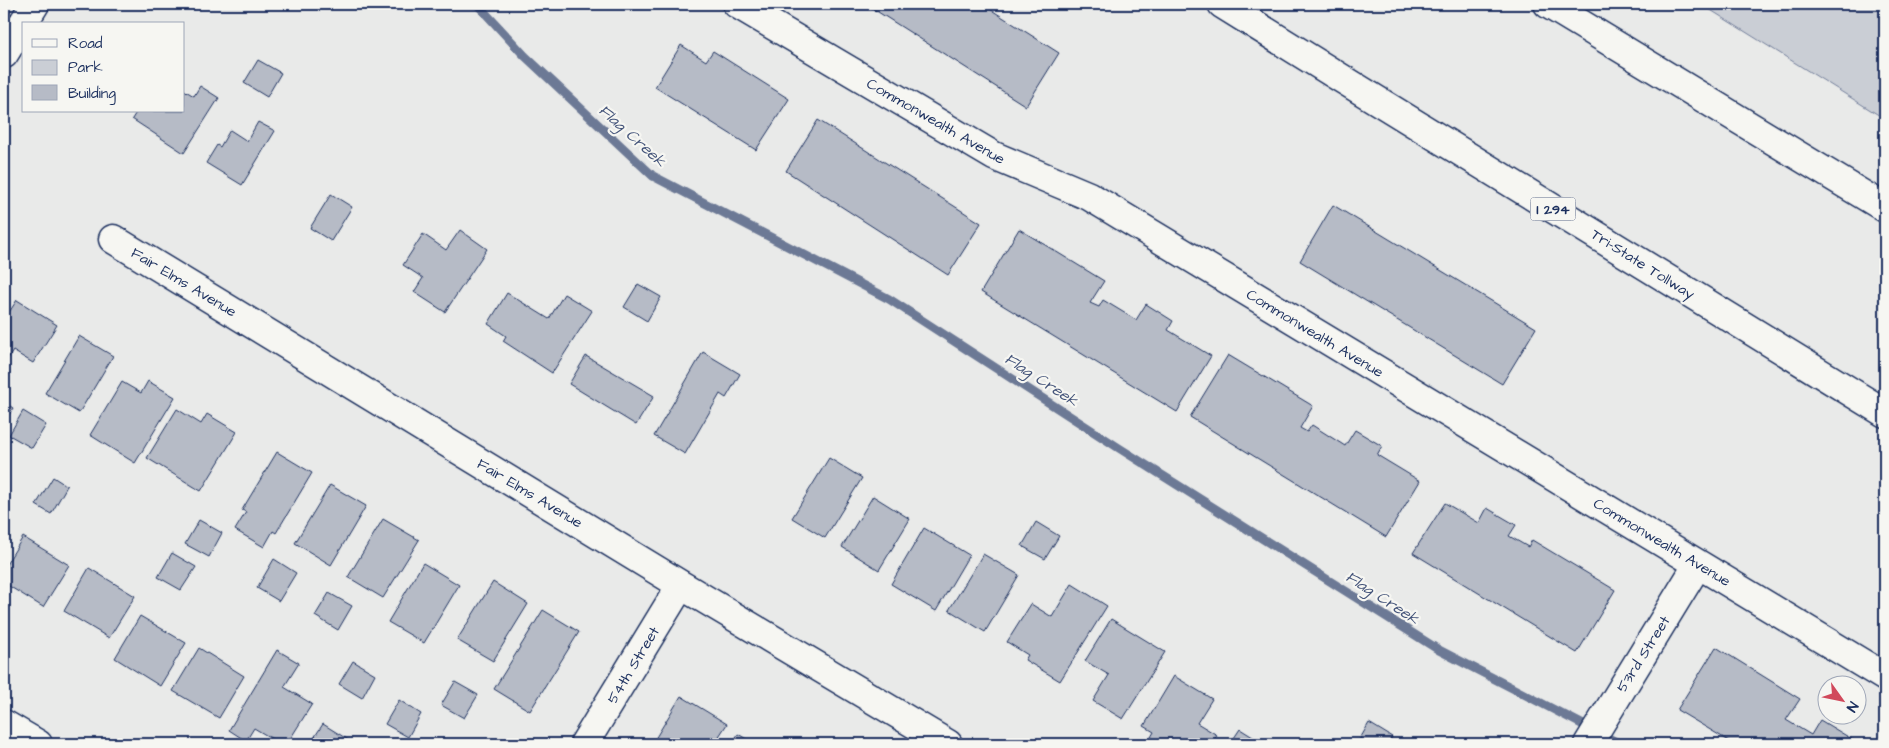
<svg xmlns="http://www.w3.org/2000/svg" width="1889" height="748" viewBox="0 0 1889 748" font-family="'Architects Daughter',sans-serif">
	<rect width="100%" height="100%" fill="#e9eae9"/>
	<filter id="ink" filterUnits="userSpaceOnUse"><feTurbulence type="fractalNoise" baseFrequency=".02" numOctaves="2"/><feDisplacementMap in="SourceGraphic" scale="10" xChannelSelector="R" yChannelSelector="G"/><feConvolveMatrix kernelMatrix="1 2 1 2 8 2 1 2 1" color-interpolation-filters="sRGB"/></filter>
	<g filter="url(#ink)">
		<path fill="#caced5" stroke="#727e9a" d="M1701,4H1885V119Z"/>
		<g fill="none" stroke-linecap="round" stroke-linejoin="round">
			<path stroke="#6c7995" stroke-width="9" d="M477,4L525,56L653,176L889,299L1119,448L1439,650L1620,744"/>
		</g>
		<path fill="#b6bbc6" stroke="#1b2f5e" d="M868,4H982L1059,53L1026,106L867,5Z
			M681,45L706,61L713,51L789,99L756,150L655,87Z
			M258,60L281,73L267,97L244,83Z
			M200,86L219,98L184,153L132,119L137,111H184V90L194,96Z
			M818,120L981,223L948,275L786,171Z
			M258,122L275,131L242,185L206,163L217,145L220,147L230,130L247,141Z
			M331,194L352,207L331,241L310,228Z
			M1333,205L1536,328L1502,384L1300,261Z
			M1019,229L1104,281L1090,303L1099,307L1103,300L1136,320L1146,304L1173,321L1168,330L1211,356L1177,412L981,292Z
			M460,230L487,249L445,312L414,292L423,278L403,265L423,234L446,250Z
			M638,284L661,297L647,321L624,307Z
			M507,293L549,319L564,294L592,311L552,373L503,341L506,336L488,324Z
			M17,300L57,325L33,363L13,351L4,365V320Z
			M79,336L113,356L79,413L45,393Z
			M703,352L740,374L726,398L720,394L685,454L654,436Z
			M1228,355L1313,406L1300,428L1307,432L1312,425L1345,446L1355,430L1382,446L1377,455L1420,481L1386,537L1190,417Z
			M586,356L654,396L636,425L569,384Z
			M148,381L175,397L135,463L90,435L122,382L141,393Z
			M4,402L13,408L4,423Z
			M177,409L201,424L207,414L237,432L201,491L147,458Z
			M23,411L46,425L32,448L9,435Z
			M277,452L312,473L276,533L273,531L264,547L235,530L246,512L242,510Z
			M829,458L862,478L825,538L792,518Z
			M53,477L67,486L51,514L36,505Z
			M330,485L366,506L331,565L295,543Z
			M873,496L910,519L879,570L842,547Z
			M1445,503L1479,523L1487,508L1516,525L1509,536L1528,547L1532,540L1615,590L1577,653L1413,553Z
			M383,519L419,540L383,598L348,577Z
			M199,520L222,533L209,557L185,544Z
			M1036,522L1059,536L1045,559L1022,546Z
			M924,528L969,555L936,611L891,584Z
			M23,537L69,565L43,607L4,583V568Z
			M172,553L196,567L181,590L158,577Z
			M983,554L1019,575L985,632L949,610Z
			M274,559L296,573L279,601L257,588Z
			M423,563L459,585L424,643L388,622Z
			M89,568L135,596L109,638L64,611Z
			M493,582L528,604L493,661L457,640Z
			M1072,584L1107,606L1060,681L1025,660L1028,655L1007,642L1031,604L1052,617Z
			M329,593L352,606L338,630L315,616Z
			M543,610L579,632L530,711L494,689Z
			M140,616L186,643L160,686L115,658Z
			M1111,619L1165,652L1123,719L1093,701L1109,675L1085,661Z
			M1716,647L1800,699L1786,720L1811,735L1820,720L1860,744H1734L1677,710Z
			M199,648L244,676L219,718L173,691Z
			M277,650L299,663L284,687L312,704L287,744H281L254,728L246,741L229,730Z
			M353,661L375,674L362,698L339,684Z
			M1174,676L1212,699L1197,723L1217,735L1212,744H1163L1151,737L1154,732L1144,726Z
			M455,682L478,695L464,718L441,705Z
			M681,696L727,724L714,744H652Z
			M399,700L421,714L408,737L385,724Z
			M1369,723L1392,737L1387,744H1357Z
			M323,724L355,744H310Z
			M1240,729L1264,744H1230Z
			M738,734L755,744H732Z"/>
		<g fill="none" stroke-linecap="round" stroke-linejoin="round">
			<defs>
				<path id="street" d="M737,4L994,156L1089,196L1885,677
					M113,239L681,585L948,744
					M4,724L38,744
					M584,744L681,585
					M1588,744L1698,564"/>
				<path id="secondary" d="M4,54L35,4"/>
				<path id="highway" d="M1222,4L1336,75L1885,413
					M1548,4L1885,208"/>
			</defs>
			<use href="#street" stroke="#1b2f5e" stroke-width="31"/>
			<use href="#secondary" stroke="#1b2f5e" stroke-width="31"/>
			<use href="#highway" stroke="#1b2f5e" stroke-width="31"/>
			<use href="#street" stroke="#f6f6f2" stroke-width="28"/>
			<use href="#secondary" stroke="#f6f6f2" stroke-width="28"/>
			<use href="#highway" stroke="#f6f6f2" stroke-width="28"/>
		</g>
	</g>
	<g text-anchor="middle" stroke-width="4.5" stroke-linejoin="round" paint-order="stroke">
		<rect fill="#f6f6f2" stroke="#5d6b8a" stroke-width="1" x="1530.5" y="197.5" width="45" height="23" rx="4"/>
		<g font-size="14" font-weight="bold" fill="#1b2f5e">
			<text x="1553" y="214">I 294</text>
		</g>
		<g font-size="15" fill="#1b2f5e" stroke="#f6f6f2">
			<text transform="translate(936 121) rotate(30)" y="5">Commonwealth Avenue</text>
			<text transform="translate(1643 264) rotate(32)" y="5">Tri-State Tollway</text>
			<text transform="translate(184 282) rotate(31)" y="5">Fair Elms Avenue</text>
			<text transform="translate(1315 333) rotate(31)" y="5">Commonwealth Avenue</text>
			<text transform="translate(530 493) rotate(31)" y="5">Fair Elms Avenue</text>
			<text transform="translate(1662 542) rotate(31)" y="5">Commonwealth Avenue</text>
			<text transform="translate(1643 654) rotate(-58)" y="5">53rd Street</text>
			<text transform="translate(633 665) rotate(-59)" y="5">54th Street</text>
		</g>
		<g font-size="16" font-style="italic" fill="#44547a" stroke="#f6f6f2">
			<text transform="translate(633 135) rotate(42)" y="6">Flag Creek</text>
			<text transform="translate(1042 379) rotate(33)" y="6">Flag Creek</text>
			<text transform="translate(1383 597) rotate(33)" y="6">Flag Creek</text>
		</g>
	</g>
	<rect width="1889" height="748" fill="none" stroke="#f6f6f2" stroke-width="20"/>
	<rect x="10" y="10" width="1869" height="728" fill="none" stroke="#1b2f5e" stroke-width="2" filter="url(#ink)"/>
	<rect x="22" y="22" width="162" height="90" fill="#f6f6f2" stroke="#9ea6b7"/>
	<rect x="32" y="39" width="25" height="8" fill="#f6f6f2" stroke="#9ea6b7"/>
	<text x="68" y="48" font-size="15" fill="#1b2f5e">Road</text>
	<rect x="32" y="60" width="25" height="15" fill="#caced5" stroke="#9ea6b7"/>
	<text x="68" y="72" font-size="15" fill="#1b2f5e">Park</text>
	<rect x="32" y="85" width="25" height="15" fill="#b6bbc6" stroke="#9ea6b7"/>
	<text x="68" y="98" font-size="15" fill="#1b2f5e">Building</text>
	<g transform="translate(1842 700) rotate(123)"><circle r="24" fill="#f6f6f2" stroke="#9ea6b7"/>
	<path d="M0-4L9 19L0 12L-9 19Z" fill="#d1495b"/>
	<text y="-8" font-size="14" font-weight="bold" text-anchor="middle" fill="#1b2f5e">N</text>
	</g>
</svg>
